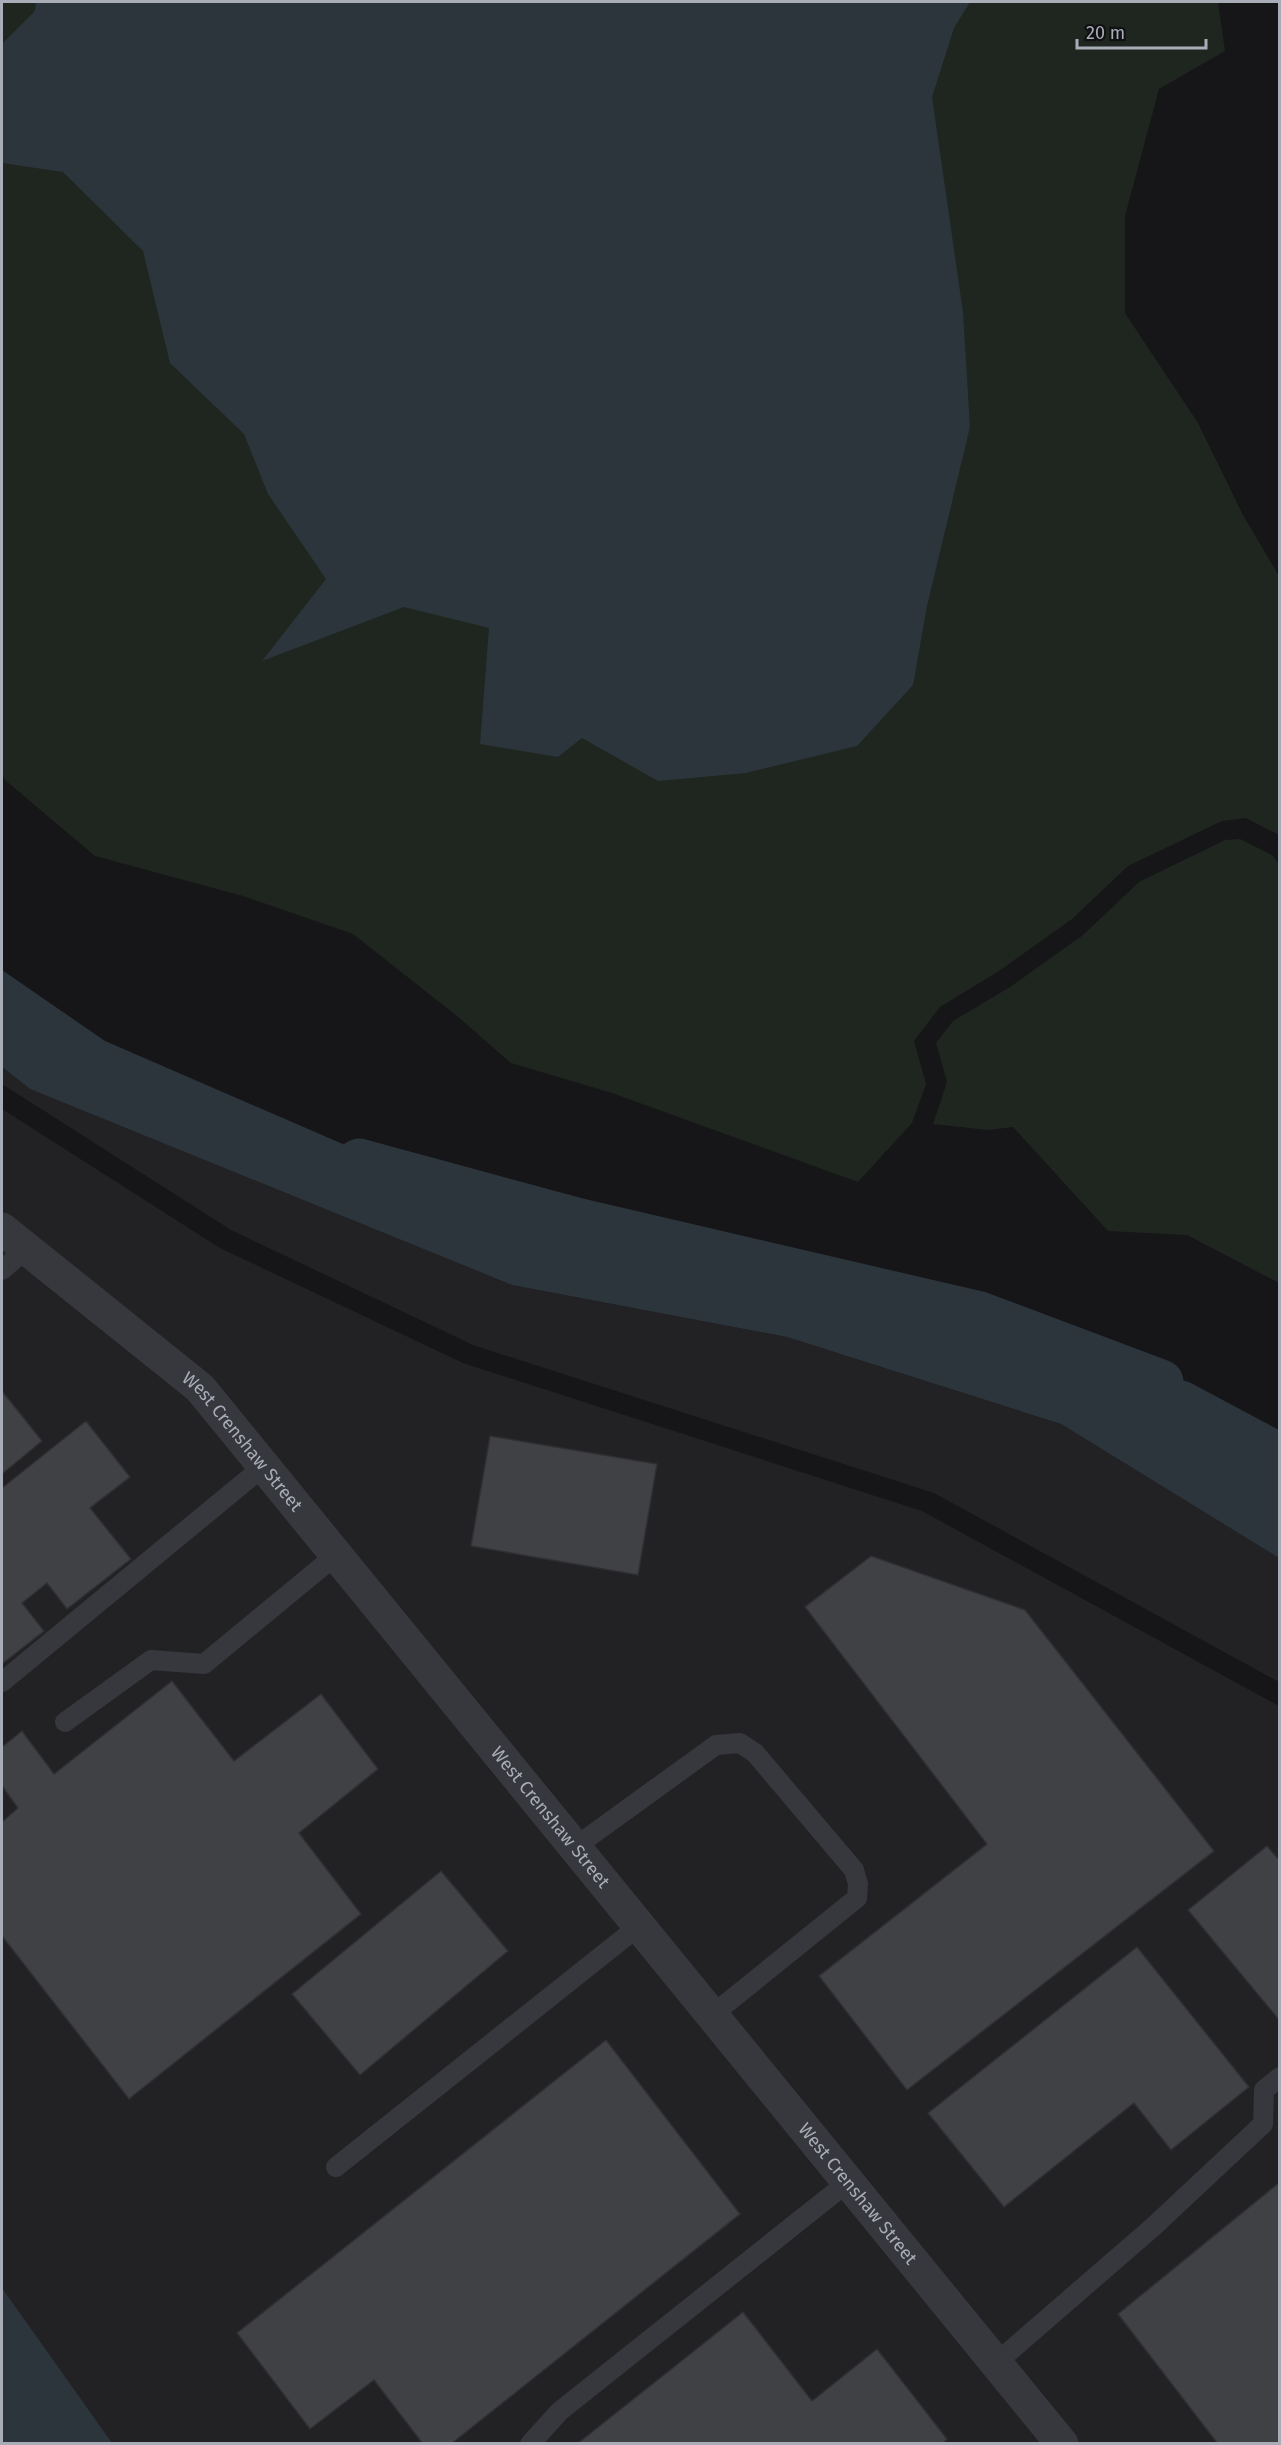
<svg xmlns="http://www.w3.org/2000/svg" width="1281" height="2445" viewBox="0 0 1281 2445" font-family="'Fira Sans',sans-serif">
	<rect width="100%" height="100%" fill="#161618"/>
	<path fill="#222225" d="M2,1067L30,1089L512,1285L787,1337L1061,1424L1279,1558V1682L934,1493L473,1345L231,1230L2,1084Z
		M2,1109L220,1248L463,1363L922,1511L1279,1706V2443H2Z"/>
	<path fill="#1e261f" d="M2,2H1218L1225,51L1159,89L1125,216V313L1198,423L1243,515L1279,576V835L1246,818L1222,821L1128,866L1072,919L999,971L940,1007L914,1041L926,1084L912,1123L858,1182L612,1093L511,1063L457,1016L353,934L243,896L95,856L5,780L2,774Z
		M1240,839L1272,855L1279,864V1283L1187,1235L1108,1231L1013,1127L988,1130L933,1124L947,1082L936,1043L953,1021L1010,987L1083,935L1139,882L1225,840Z"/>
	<path fill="#2c353c" d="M36,2H970L954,28L932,97L963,312L970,427L927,606L913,685L857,746L746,773L658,781L582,738L558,757L480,744L489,628L404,607L262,661L326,579L268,494L244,434L170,363L143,251L63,172L2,163V44L35,11Z
		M2,970L105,1041L472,1200L1189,1382L1279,1430V1558L1061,1424L787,1337L512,1285L30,1089L2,1067Z
		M2,2288L112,2443H2Z"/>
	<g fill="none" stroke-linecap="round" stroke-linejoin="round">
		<path stroke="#2c353c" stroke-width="45" d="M359,1161L580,1221L980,1314L1161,1382"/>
	</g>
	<path fill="#404145" stroke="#303034" stroke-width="1.5" d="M2,1391L42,1441L2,1474Z
		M86,1421L130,1477L90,1508L131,1559L67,1609L47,1583L22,1603L44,1631L2,1664V1488Z
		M490,1436L657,1464L638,1575L471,1546Z
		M871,1556L1025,1610L1214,1851L907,2090L819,1976L987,1844L805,1607Z
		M172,1681L234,1761L321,1694L378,1769L299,1833L361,1914L129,2099L2,1936V1822L18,1808L2,1786V1747L22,1731L54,1774Z
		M1267,1846L1280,1861V2021L1188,1910Z
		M441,1871L508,1951L360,2075L292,1994Z
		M1137,1947L1249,2087L1171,2150L1134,2103L1004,2207L928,2113Z
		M606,2040L740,2214L451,2444H423L374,2380L310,2429L237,2333Z
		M1280,2182V2444H1218L1118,2314Z
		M743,2312L812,2401L877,2349L947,2439L942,2444H577Z"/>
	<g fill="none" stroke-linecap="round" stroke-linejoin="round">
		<path stroke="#37383d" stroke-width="20" d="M2,1270L26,1249
			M2,1682L264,1466
			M65,1722L151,1660L204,1664L336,1555
			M575,1847L716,1745L740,1743L755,1753L854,1870L858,1884L857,1898L712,2015
			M336,2167L639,1926
			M996,2363L1153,2227L1263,2124L1264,2090L1280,2077
			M530,2444L560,2411L848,2182"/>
		<path stroke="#37383d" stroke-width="33" id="s1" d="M2,1229L200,1388L1062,2444"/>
	</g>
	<g text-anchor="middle" stroke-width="4.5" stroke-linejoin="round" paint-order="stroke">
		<g font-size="18" fill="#a8adb8" stroke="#111113">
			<text dy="6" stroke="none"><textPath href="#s1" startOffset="322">West Crenshaw Street</textPath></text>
			<text dy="6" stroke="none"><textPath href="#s1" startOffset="808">West Crenshaw Street</textPath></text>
			<text dy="6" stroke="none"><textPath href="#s1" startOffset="1294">West Crenshaw Street</textPath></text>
		</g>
	</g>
	<rect width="1281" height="2445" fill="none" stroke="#a8adb8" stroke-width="6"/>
	<path d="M1077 39v9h129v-9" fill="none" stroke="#a8adb8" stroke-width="3"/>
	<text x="1086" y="39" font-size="18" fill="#a8adb8" stroke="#111113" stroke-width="4.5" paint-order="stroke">20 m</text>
</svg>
